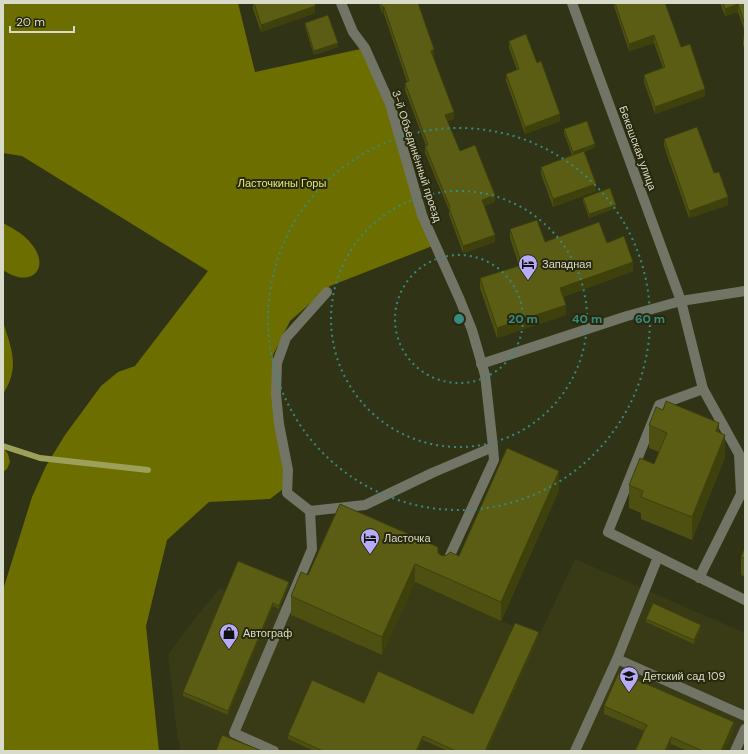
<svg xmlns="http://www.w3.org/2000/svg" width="748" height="754" viewBox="0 0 748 754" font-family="'DM Sans',sans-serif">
	<rect width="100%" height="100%" fill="#313317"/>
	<path fill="#393a16" d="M575,559L745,633V751H181L177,734L168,655L188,627L220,588L226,591L274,603L300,613L298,618L382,655L415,582L501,621L539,636Z"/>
	<path fill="#6c6e00" d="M3,3H238L255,72L365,48L435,245L330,286L290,321L273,355V405L287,486L270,499L209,502L167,540L146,626L159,751H3V590L32,497L46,466L65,435L101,386L118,372L135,366L208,271L22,156L3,153Z
		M3,223C12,228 22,233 29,241C53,267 32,290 3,270Z
		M3,322C12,350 20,367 3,394Z
		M3,447L8,454L10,462L7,469L3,472Z"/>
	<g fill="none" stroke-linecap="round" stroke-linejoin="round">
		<path stroke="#9da059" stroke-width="6" d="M3,446L40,458L148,470"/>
		<path stroke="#727466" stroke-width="10" d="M572,3L681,301L703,389L659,405L608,532L745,600
			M481,364L627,316L681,301L745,291
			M310,511L287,493L288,470L279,424L276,394L277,363L286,338L327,292
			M446,564L494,460L493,447
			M699,578L741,494L739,454L703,389
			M617,659L745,716
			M274,751L234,733L312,549L310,511L365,505L432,473L493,447L485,375L472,330L460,300L422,215L390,104L365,48L353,32L341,3
			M575,751L617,659L658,557
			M735,751L745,729"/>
	</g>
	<path fill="#4d5010" d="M253,3H315V13L261,32L253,9Z
		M379,3H418L434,56L433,57L454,119L447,121L460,151L495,202L484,206L495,242L463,253L449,215V210L425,153V146H426L405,90V83L407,82L384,14H382Z
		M614,3H665L681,47L705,96L655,114L644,82V75L663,68L654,43L629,51L614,6Z
		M720,3H745V32L738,12L725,16Z
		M305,23L338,47L314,55L305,27Z
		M743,37H745V50L743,45Z
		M509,41L537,63L560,121L525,134L506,81V74L517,70L509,48Z
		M564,129L595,147L584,152L596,191L553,207L541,174V167L572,155L564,133Z
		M664,139L714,173L728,205L689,218L664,146Z
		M583,198L616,208L589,218L583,201Z
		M510,229L545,242L607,243L633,271L563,297L566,315L497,338L480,288V278L519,266L510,238Z
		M649,425L719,432L725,457L692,540L641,519V513L629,508V485L654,464L659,452L649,448Z
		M559,490L501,621L415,582L382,655L291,615V596L308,575L442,556H459Z
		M745,547V577L741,575V557Z
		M289,586L279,609L273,606L228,715L183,696V692Z
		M646,619L701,629L694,644L646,622Z
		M539,636L487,751H448L423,740L418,751H314L288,739V735L364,703L473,714Z
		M604,706L734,730L724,751H687L671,744L668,751H635L644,731L604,714Z"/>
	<path fill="#3f410d" d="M738,4V12L725,16V9Z
		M315,6V13L261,32V25Z
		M382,7H384V14H382Z
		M654,35V43L629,51V44Z
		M338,43V47L314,55V51Z
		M434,49V56L431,58V51Z
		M705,89V96L655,114V107Z
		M454,112V119L445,122V115Z
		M560,114V121L525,134V127Z
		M595,144V147L573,156V152Z
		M596,184V191L553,207V199Z
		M495,195V202L482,207V200Z
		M728,197V205L689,218V211Z
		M616,205V208L589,218V214Z
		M495,235V242L463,253V246Z
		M633,262V271L560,298V288Z
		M566,305V315L497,338V328Z
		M719,423V446L716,431Z
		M725,435V457L692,540V517Z
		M559,471V490L501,621V602Z
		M415,564V582L382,655V637Z
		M289,582V586L279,609V606Z
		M273,603V606L228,715V711Z
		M701,625V629L694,644V640Z
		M539,632V636L487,751H485Z
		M734,722V730L724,751H721Z
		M423,736V740L418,751H416Z
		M671,737V744L668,751H665Z"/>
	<path fill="#5a5d13" stroke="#3f410d" d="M254,3H315V6L261,25Z
		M381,3H418L434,49L431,51L454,112L445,115L460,151L475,145L495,195L482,200L495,235L463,246L449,208L450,207L425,146L428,145L405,83L409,81L384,7H382Z
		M615,3H665L681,47L690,44L705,89L655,107L644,75L665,67L654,35L629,44Z
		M723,3H745V25L738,4L725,9Z
		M328,15L338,43L314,51L305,23Z
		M526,34L537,63L541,61L560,114L525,127L506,74L519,69L509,41Z
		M743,37H745V43Z
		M587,121L595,144L573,152L564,129Z
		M697,127L714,173L719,172L728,197L689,211L664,139Z
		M584,151L596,184L553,199L541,167Z
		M610,188L616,205L589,214L583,198Z
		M537,220L545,242L599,222L607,243L624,236L633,262L560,288L566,305L497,328L480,278L522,265L510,229Z
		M666,401L719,423L716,431L725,435L692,517L641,497L643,491L629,485L640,458L654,464L667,433L649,425L656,407L663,410Z
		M507,448L559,471L501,602L415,564L382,637L291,596L301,572L308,575L340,504L438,547V553L442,556L447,555L450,552L459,556Z
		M745,547V558L741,557Z
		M238,561L289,582L279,606L273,603L228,711L183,692Z
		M653,603L701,625L694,640L646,619Z
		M515,623L539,632L485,751H456L423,736L416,751H323L288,735L312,680L364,703L378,671L473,714Z
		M619,672L734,722L721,751H703L671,737L665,751H635L647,725L604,706Z
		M222,735L262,751H216Z"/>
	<g fill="none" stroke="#378a80" stroke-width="2" stroke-dasharray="2 4">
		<circle cx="459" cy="319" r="64"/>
		<circle cx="459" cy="319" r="128"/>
		<circle cx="459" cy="319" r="191"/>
	</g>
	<defs>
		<symbol id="hotel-pin" viewBox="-11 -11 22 30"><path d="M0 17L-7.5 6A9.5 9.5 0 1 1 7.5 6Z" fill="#b8abf7" stroke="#28290c"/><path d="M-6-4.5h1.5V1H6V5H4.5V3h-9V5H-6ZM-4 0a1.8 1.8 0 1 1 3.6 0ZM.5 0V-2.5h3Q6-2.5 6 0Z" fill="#111"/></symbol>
		<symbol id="shop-pin" viewBox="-11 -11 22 30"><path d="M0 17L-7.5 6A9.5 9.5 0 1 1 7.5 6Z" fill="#b8abf7" stroke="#28290c"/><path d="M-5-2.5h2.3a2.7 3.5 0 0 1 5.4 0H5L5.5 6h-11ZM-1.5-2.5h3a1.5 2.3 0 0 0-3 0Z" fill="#111"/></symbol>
		<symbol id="school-pin" viewBox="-11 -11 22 30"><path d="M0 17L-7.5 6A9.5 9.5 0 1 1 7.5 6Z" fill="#b8abf7" stroke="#28290c"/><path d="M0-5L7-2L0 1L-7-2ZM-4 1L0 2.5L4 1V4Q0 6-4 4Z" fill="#111"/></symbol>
	</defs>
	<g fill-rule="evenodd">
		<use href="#hotel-pin" x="517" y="253" width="22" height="30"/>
		<use href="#hotel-pin" x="359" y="527" width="22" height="30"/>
		<use href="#shop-pin" x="218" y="622" width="22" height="30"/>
		<use href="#school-pin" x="618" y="665" width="22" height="30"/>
	</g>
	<g text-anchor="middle" stroke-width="4" stroke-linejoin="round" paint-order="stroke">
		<g font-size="11" fill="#d9dbca" stroke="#28290c">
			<text transform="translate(638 148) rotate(70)" y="4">Бекешская улица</text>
			<text transform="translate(417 156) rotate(72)" y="4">3-й Объединённый проезд</text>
		</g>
		<g font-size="11" fill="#e4ea70" stroke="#28290c">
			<text x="282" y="187">Ласточкины Горы</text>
		</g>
		<g font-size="11" fill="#d9dbca" stroke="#28290c" text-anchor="start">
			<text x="542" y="268">Западная</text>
			<text x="384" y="542">Ласточка</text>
			<text x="243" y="637">Автограф</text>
			<text x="643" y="680">Детский сад 109</text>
		</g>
	</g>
	<circle cx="459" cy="319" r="6" fill="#378a80" stroke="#28290c" stroke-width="2"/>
	<g font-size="12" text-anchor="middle" font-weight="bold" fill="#378a80" stroke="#28290c" stroke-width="4" stroke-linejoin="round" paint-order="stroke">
		<text x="523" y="323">20 m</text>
		<text x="587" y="323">40 m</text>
		<text x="650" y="323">60 m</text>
	</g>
	<rect width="748" height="754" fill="none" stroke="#d9dbca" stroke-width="8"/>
	<path d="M10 26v6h64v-6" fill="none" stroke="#d9dbca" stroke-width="2"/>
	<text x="16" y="26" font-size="12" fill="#d9dbca" stroke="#28290c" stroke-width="3" paint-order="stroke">20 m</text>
</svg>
